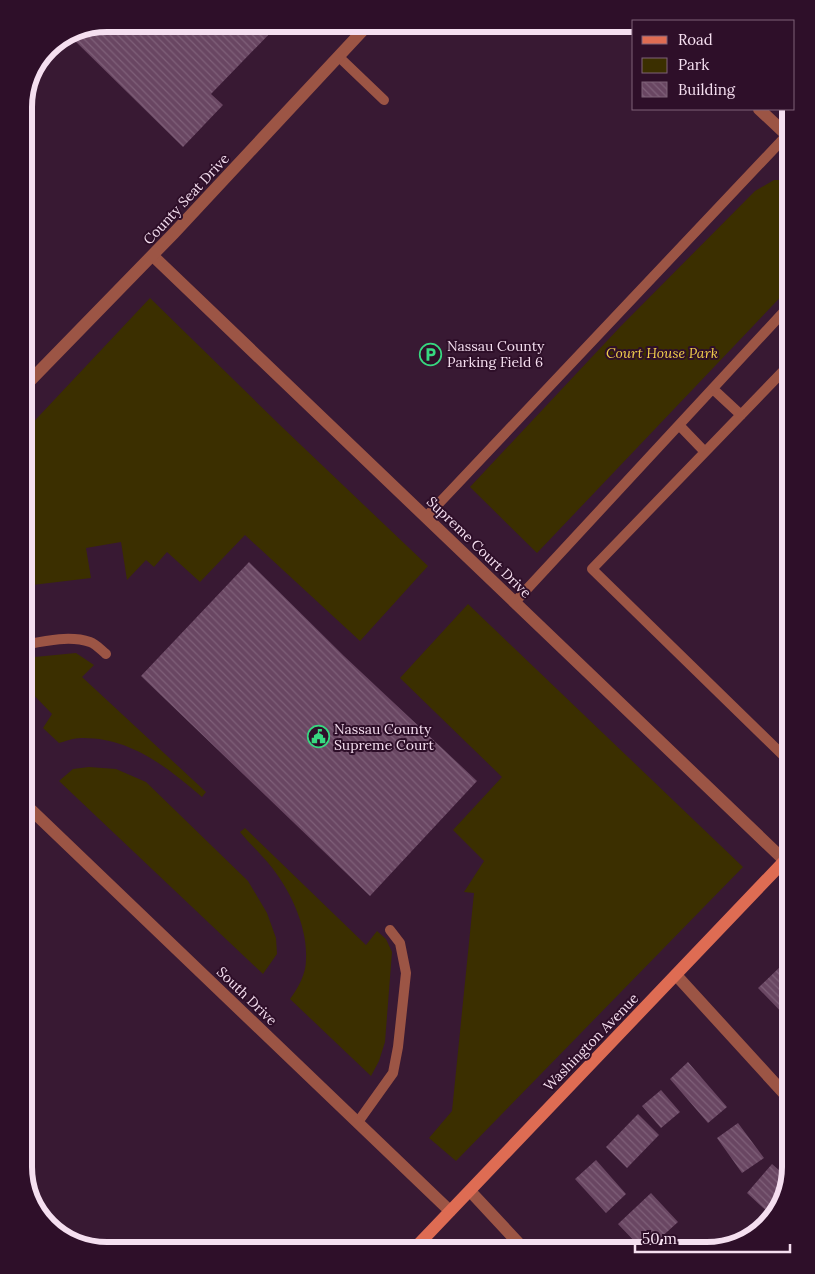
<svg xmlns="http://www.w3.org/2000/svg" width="815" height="1274" viewBox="0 0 815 1274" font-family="Lora,serif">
	<defs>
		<pattern id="building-back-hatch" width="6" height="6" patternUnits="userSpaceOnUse" patternTransform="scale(1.25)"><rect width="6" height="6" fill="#694662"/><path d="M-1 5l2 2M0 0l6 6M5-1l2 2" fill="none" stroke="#7f6079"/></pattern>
	</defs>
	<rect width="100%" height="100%" fill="#381933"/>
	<path fill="#3b2f00" d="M774,180H791V286L537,553L470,487L620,327L755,191Z
		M150,298L282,427L428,566L360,641L245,535L200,582L167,552L154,567L146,560L127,580L121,542L86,548L91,578L24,586V432Z
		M468,604L743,867L456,1161L429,1138L452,1111L474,893L464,892L484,861L453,830L502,777L400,678Z
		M76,653L94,665L82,677L206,792L202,797C167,767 130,737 81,738C74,738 66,741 59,743L43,728L52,714L24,685V658Z
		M89,767L116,769L146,782L248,881L267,913L276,938L277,954L263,974L59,781L73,769Z
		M245,828L366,945L377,931L386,939L392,952L385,1042L379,1061L371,1076L290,999C298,988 306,974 306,960C308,927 290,889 269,864C260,853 249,843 240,832Z"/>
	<path fill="url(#building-back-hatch)" d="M275,28L211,94L223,105L183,147L72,38L80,30Z
		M249,562L344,656L477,781L370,896L141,676Z
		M782,965L791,974V1022L758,988Z
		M688,1062L727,1107L708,1123L670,1079Z
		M661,1090L680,1112L661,1128L642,1106Z
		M638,1114L659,1135L627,1168L606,1147Z
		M738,1123L764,1158L742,1173L717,1138Z
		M596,1160L626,1194L606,1213L575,1179Z
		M772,1164L788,1178L777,1213L773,1217L747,1193Z
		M651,1193L678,1222L647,1250H643L618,1224Z"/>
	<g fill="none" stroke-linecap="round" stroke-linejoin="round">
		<path stroke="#9c5545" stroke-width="10" d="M339,57L384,100
			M713,389L741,415
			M679,425L705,452
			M426,517L787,135
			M515,602L791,304
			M24,645C44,641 70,635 90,642C96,644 101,650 106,654
			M791,763L592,569L791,363
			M358,1122L393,1073L398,1047L406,973L400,943L390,930"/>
		<path stroke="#9c5545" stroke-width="12" d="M759,109L791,139
			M153,256L785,861
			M676,975L791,1101"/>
		<path stroke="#9c5545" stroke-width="12" d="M24,387L174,233L366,27
			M24,803L450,1211
			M470,1191L525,1250"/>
		<path stroke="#de6c53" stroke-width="12" d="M413,1250L791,854"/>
	</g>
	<defs>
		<symbol id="parking-ring" viewBox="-11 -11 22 22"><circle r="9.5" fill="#2e0f29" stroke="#37d880" stroke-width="1.5"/><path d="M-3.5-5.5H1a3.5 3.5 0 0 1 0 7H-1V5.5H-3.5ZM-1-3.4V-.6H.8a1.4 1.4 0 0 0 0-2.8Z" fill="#37d880"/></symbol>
		<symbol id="civic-ring" viewBox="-11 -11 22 22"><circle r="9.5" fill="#2e0f29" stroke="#37d880" stroke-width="1.5"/><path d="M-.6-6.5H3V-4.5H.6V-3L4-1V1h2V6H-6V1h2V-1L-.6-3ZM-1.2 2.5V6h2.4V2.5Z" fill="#37d880"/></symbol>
	</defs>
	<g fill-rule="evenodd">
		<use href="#parking-ring" x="418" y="342" width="25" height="25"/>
		<use href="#civic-ring" x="306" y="724" width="25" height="25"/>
	</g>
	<g text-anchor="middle" stroke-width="4" stroke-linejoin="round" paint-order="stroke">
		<g font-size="14" fill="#f5dff0" stroke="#2e0f29">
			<text transform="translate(186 199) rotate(-47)" y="5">County Seat Drive</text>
			<text transform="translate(479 547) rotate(44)" y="5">Supreme Court Drive</text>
			<text transform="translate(247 996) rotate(44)" y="5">South Drive</text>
			<text transform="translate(591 1042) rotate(-46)" y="5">Washington Avenue</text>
		</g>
		<g font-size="14" fill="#f5dff0" stroke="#2e0f29" text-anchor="start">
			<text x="447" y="351">Nassau County<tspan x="447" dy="16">Parking Field 6</tspan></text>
			<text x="334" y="734">Nassau County<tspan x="334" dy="16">Supreme Court</tspan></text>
		</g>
		<g font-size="14" font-style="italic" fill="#f1ce4b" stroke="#2e0f29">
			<text x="662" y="358">Court House Park</text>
		</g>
	</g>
	<path d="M0 0H815V1274H0ZM107 32H707A75 75 0 0 1 782 107V1167A75 75 0 0 1 707 1242H107A75 75 0 0 1 32 1167V107A75 75 0 0 1 107 32Z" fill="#2e0f29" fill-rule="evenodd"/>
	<path fill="none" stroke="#f5dff0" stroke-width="6" d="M107 32H707A75 75 0 0 1 782 107V1167A75 75 0 0 1 707 1242H107A75 75 0 0 1 32 1167V107A75 75 0 0 1 107 32Z"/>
	<rect x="632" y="20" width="162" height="90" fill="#2e0f29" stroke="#7e6279"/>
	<rect x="642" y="36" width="25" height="8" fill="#de6c53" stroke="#7e6279"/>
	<text x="678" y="45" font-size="15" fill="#f5dff0">Road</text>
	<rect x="642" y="58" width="25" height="15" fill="#3b2f00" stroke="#7e6279"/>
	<text x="678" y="70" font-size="15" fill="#f5dff0">Park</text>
	<rect x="642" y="82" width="25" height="15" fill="url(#building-back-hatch)" stroke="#7e6279"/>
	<text x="678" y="95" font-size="15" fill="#f5dff0">Building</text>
	<path d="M635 1244v8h155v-8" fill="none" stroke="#f5dff0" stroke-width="2.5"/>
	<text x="642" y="1244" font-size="15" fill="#f5dff0" stroke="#2e0f29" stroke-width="4" paint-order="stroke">50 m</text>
</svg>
